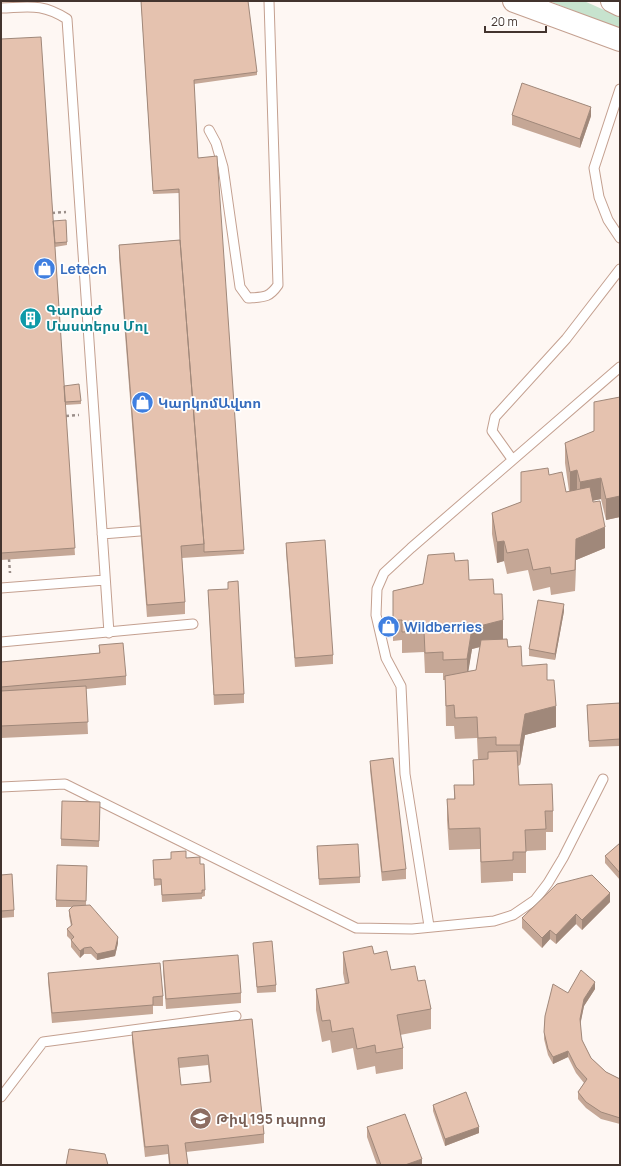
<svg xmlns="http://www.w3.org/2000/svg" width="621" height="1166" viewBox="0 0 621 1166" font-family="Manrope,'Noto Sans Armenian',sans-serif">
	<rect width="100%" height="100%" fill="#fef7f3"/>
	<path fill="#c7e3ce" d="M549,1H584L620,17V29Z"/>
	<g fill="none" stroke-linecap="round" stroke-linejoin="round">
		<defs>
			<path id="lane" d="M1,8C29,7 42,3 67,19L109,633
				M620,89L594,168L599,197L608,220L620,238
				M209,130L216,143L223,167L240,287L248,298C264,297 269,298 278,285L269,1
				M512,459L492,431L495,417L566,339L620,269
				M102,534L140,531
				M1,588L105,580
				M1,642L193,624
				M1,787L65,784L356,928L412,929L494,921L513,915L535,900L548,883L563,858L603,779
				M429,926L405,774L401,686L386,658L376,615L377,589L384,573L411,548L620,367
				M1,1097L43,1042L236,1016"/>
			<path id="highway" d="M514,1L620,40
				M612,1L620,5"/>
		</defs>
		<use href="#lane" stroke="#c4a090" stroke-width="11"/>
		<use href="#highway" stroke="#c4a090" stroke-width="24"/>
		<path stroke="#9a8e89" stroke-width="2.5" stroke-dasharray="3 3" stroke-linecap="butt" d="M52,213L66,212
			M66,416L79,415
			M9,559L10,573"/>
		<use href="#lane" stroke="#fff" stroke-width="9"/>
		<use href="#highway" stroke="#fff" stroke-width="22"/>
	</g>
	<path fill="#c5a796" fill-rule="evenodd" d="M141,1L257,72V75L194,84L198,158L244,554L182,558L185,602V614L147,617L119,257V245L180,240L179,193L153,194Z
		M1,39L53,221L67,242V245L55,247L64,386L81,401V404L65,405L75,555L1,560Z
		M512,115L591,116L580,148L512,125Z
		M620,397V517L606,520L601,499L592,501L605,548L576,560L575,591L551,595L550,587L533,591L528,570L507,574L504,561L497,563L492,534V513L521,502L549,475L566,492L569,491L565,463V443L594,431Z
		M286,543L333,655V664L295,667L286,552Z
		M455,561L469,580L494,594L503,639L522,666L547,680L556,727L525,735L520,765L518,766L519,785L553,811V832H546V850L526,851V873H513V881L481,883L480,849L449,850L447,820V799H454V785H473V760L488,759H478L477,738L455,739L454,726H446L445,680H443V673H425L424,652L402,653V640L393,641V591L423,584ZM480,647L476,670L468,671L472,649Z
		M228,582L244,694V703L214,705L208,590L228,589Z
		M564,611L555,660L529,656V649Z
		M99,645L126,676V685L86,689L88,734L1,738V662L99,653Z
		M620,703V746L589,747L587,705Z
		M370,761L406,869V879L382,881L370,770Z
		M100,809L99,847L61,846V839Z
		M620,843V880L605,863V856Z
		M317,846L360,877V883L319,885Z
		M186,858L200,864L205,890V896L202,897V899L162,902L161,885L154,886L153,860Z
		M87,866L86,905L118,943L115,956L97,960L91,954H84L80,958L71,947V940L67,936V929L71,926L69,916V910L72,907H56V900Z
		M1,875L14,910V917L1,918Z
		M610,902L582,930L576,924L556,944L550,939L542,948L522,928V918Z
		M253,943L276,985V992L257,993Z
		M343,952L374,954L391,970L418,981L431,1009V1029L400,1035L403,1048V1069L376,1074L375,1066L357,1070L353,1048L332,1053L330,1040L322,1042L316,1010V989L345,984L343,973Z
		M163,961L241,993V1003L166,1009L163,971Z
		M48,973L163,996V1006H153V1014L52,1023L48,982Z
		M595,989L584,1006L580,1024L582,1040L591,1058L606,1072L620,1079V1124L601,1119L586,1108L578,1099V1092L584,1083L576,1073L568,1057L553,1064L548,1055L544,1039L545,1016L568,993Z
		M252,1019L264,1134V1143L186,1152L188,1165H169L168,1154L145,1157L132,1042V1032ZM208,1065L210,1082L181,1085L179,1068Z
		M433,1105L479,1133L445,1146L433,1111Z
		M367,1127L422,1165H377L367,1137Z"/>
	<path fill="#a0887a" d="M591,107V116L580,148V139Z
		M577,470V491L570,492V472Z
		M601,478V499L580,503V482Z
		M620,496V517L606,520V499Z
		M605,527V548L576,560L575,591L576,539Z
		M504,541V561L497,563V542Z
		M564,604V611L555,660V654Z
		M503,620V641L472,649L467,680V659L472,628Z
		M556,706V727L525,735L520,765V745L525,714Z
		M610,893V902L582,930V920Z
		M576,914V924L556,944V935Z
		M550,930V939L542,948V938Z
		M118,937V943L115,956L97,960V954Z
		M84,948V954L80,958V951Z
		M595,982V989L584,1006L580,1026V1019L584,999Z
		M568,1051V1057L553,1064V1057Z
		M479,1127V1133L445,1146V1139Z
		M422,1159V1165H405Z"/>
	<path fill="#e5c2af" stroke="#a0887a" fill-rule="evenodd" d="M141,1H248L257,72L194,80L198,158L217,156L244,550L204,552V544L180,240L179,189L153,191Z
		M41,37L75,548L1,553V39Z
		M522,83L591,107L580,139L512,115Z
		M66,220L67,242L55,243L53,221Z
		M180,240L204,544L181,546L185,602L147,605L119,245Z
		M79,384L81,401L65,402L64,386Z
		M620,397V496L606,499L601,478L580,482L577,470L570,472L565,443L594,431V402Z
		M548,468L549,475L562,472L566,492L590,487L593,502L600,501L605,527L576,539L575,570L551,574L550,567L533,570L528,549L507,553L504,541L497,542L492,513L521,502V472Z
		M325,540L333,655L295,658L286,543Z
		M454,553L455,561L468,560L469,580L493,579L494,594H502L503,620L472,628L467,659L443,660V652L425,653L424,631L402,632V620H393V591L423,584L428,555Z
		M238,581L244,694L214,695L208,590L228,589V582Z
		M538,600L564,604L555,654L529,649Z
		M507,639L508,647L521,646L522,666L547,664V680H554L556,706L525,714L520,745H496V737L478,738L477,717L455,718L454,705L446,706L445,676L476,670L481,640Z
		M123,643L126,676L1,687V662L100,653L99,645Z
		M86,686L88,722L1,726V691Z
		M620,703V739L589,741L587,705Z
		M517,751L519,785L552,784L553,811H545L546,829L525,830L526,852H513V860L481,862L480,828L449,829L447,799H455L454,785H474L473,760L488,759V752Z
		M393,758L406,869L382,872L370,761Z
		M62,801L100,802L99,841L61,839Z
		M620,843V873L605,856Z
		M358,844L360,877L319,879L317,846Z
		M186,851V858L200,857V864H204L205,890H202V893L162,895L161,879H154L153,860L171,859V852Z
		M57,865L87,866L86,901L56,900Z
		M12,874L14,910L1,911V875Z
		M592,875L610,893L582,920L576,914L556,935L550,930L542,938L522,918L557,884Z
		M90,905L118,937L115,950L97,954L91,947L84,948L80,951L71,940L74,937L67,929L72,925L69,910L73,906Z
		M272,941L276,985L257,987L253,943Z
		M372,946L374,954L387,951L391,970L415,966L418,981L425,980L431,1009L397,1015L403,1048L376,1053L375,1045L357,1049L353,1028L332,1032L330,1020L322,1021L316,989L349,983L343,952Z
		M238,955L241,993L166,999L163,961Z
		M160,963L163,996L153,997V1005L52,1013L48,973Z
		M581,970L595,982L584,999L580,1019L582,1040L591,1058L606,1072L620,1079V1118L601,1112L586,1102L578,1092L587,1079L576,1067L568,1051L553,1057L548,1049L544,1032L545,1016L553,984L568,993Z
		M252,1019L264,1134L185,1143L188,1165H170L168,1145L145,1147L132,1032ZM208,1055L211,1082L181,1085L178,1058Z
		M466,1092L479,1127L445,1139L433,1105Z
		M405,1114L422,1159L405,1165H381L367,1127Z
		M69,1149L105,1154L108,1165H66Z"/>
	<defs>
		<symbol id="shop-disc" viewBox="-11 -11 22 22"><circle r="9.5" fill="#3f7fe0" stroke="#fff"/><path d="M-5-2.5h2.3a2.7 3.5 0 0 1 5.4 0H5L5.5 6h-11ZM-1.5-2.5h3a1.5 2.3 0 0 0-3 0Z" fill="#fff"/></symbol>
		<symbol id="building-disc" viewBox="-11 -11 22 22"><circle r="9.5" fill="#0f9aa8" stroke="#fff"/><path d="M-4-6H4V6H1V3H-1V6H-4ZM-2.5-4.3h1.7v1.8h-1.7ZM.8-4.3h1.7v1.8H.8ZM-2.5-1h1.7V.8h-1.7ZM.8-1h1.7V.8H.8Z" fill="#fff"/></symbol>
		<symbol id="school-disc" viewBox="-11 -11 22 22"><circle r="9.5" fill="#8d6e63" stroke="#fff"/><path d="M0-5L7-2L0 1L-7-2ZM-4 1L0 2.5L4 1V4Q0 6-4 4Z" fill="#fff"/></symbol>
	</defs>
	<g fill-rule="evenodd">
		<use href="#shop-disc" x="32" y="256" width="25" height="25"/>
		<use href="#building-disc" x="18" y="306" width="25" height="25"/>
		<use href="#shop-disc" x="130" y="390" width="25" height="25"/>
		<use href="#shop-disc" x="376" y="614" width="25" height="25"/>
		<use href="#school-disc" x="188" y="1106" width="25" height="25"/>
	</g>
	<g text-anchor="middle" stroke-width="3.5" stroke-linejoin="round" paint-order="stroke">
		<g font-size="14" font-weight="bold" fill="#366cbe" stroke="#fff" text-anchor="start">
			<text x="60" y="274">Letech</text>
			<text x="158" y="408">ԿարկոմԱվտո</text>
			<text x="404" y="632">Wildberries</text>
		</g>
		<g font-size="14" font-weight="bold" fill="#0d838f" stroke="#fff" text-anchor="start">
			<text x="46" y="315">Գարաժ<tspan x="46" dy="16">Մաստերս Մոլ</tspan></text>
		</g>
		<g font-size="14" font-weight="bold" fill="#785e54" stroke="#fff" text-anchor="start">
			<text x="216" y="1124">Թիվ 195 դպրոց</text>
		</g>
	</g>
	<rect width="621" height="1166" fill="none" stroke="#43342e" stroke-width="4"/>
	<path d="M485 26v6h61v-6" fill="none" stroke="#43342e" stroke-width="2"/>
	<text x="491" y="26" font-size="12" fill="#43342e" stroke="#ffffff" stroke-width="3" paint-order="stroke">20 m</text>
</svg>
